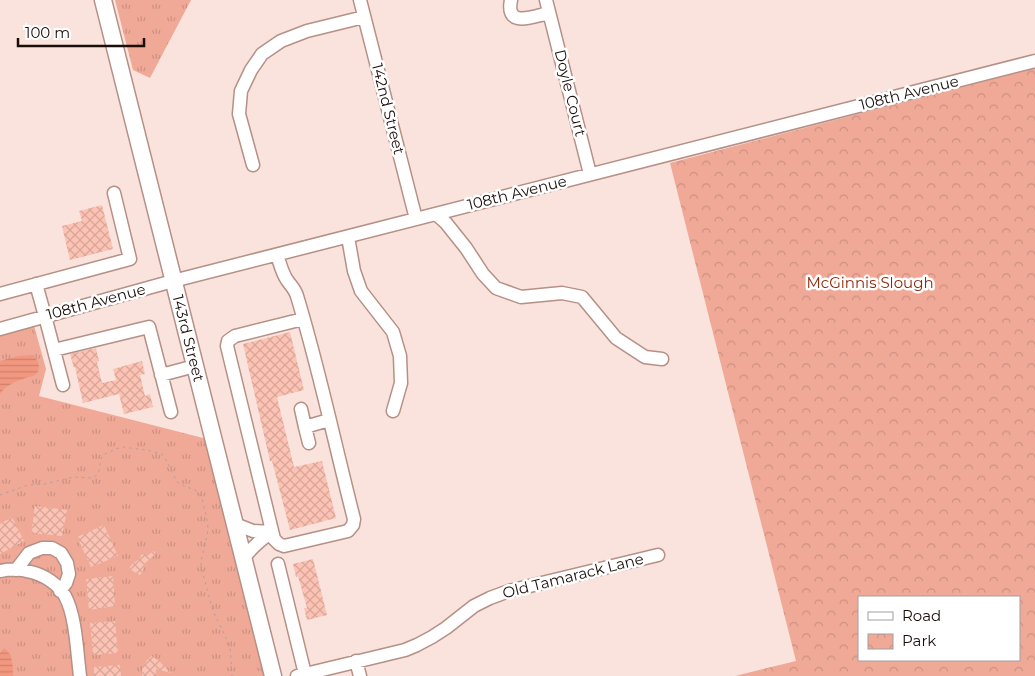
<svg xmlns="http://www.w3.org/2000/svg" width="1035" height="676" viewBox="0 0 1035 676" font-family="Montserrat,sans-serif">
	<defs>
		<pattern id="grass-tufts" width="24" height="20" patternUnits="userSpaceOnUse" patternTransform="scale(1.25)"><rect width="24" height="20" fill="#f0a997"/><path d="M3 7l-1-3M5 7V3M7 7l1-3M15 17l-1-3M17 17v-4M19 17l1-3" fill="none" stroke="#cd9081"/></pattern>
		<pattern id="park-crowns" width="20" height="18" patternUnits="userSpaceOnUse" patternTransform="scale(1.25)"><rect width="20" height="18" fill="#f0a997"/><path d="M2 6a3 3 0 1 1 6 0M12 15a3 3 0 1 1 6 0" fill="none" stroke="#cd9081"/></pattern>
		<pattern id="water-rules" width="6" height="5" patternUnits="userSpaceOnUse" patternTransform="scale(1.25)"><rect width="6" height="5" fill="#f29780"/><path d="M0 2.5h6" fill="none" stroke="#cf816d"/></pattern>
		<pattern id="building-cross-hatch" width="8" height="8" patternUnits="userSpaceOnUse" patternTransform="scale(1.25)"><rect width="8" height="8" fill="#fcc3b4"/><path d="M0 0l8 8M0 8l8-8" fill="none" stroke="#d7a699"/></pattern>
	</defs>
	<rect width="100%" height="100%" fill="#fbe3dd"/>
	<path fill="url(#grass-tufts)" d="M115,0H191L150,78L133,70Z
		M33,322L46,369L39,396L211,440L269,676H0V331Z"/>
	<path fill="url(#park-crowns)" fill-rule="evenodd" d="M1035,68V676H735L796,661L670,163ZM859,597H1019V660H859Z"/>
	<path fill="url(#water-rules)" d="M32,355C39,359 42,370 35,375C31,377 27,377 23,379C15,381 4,387 0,394V361L18,356Z
		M4,648C13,654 13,666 13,676H0V653Z"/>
	<path fill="url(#building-cross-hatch)" d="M102,205L113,249L70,260L62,226L82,221L79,211Z
		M290,332L304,390L277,397L294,467L322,461L336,518L290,530L272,461H270L243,344Z
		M96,348L99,361L97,362L102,383L116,380L113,369L142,361L145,374L140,375L145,396L150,394L153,407L124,414L119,394L83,403L75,367L74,368L70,354Z
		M35,506L67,510L62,536L31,533Z
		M12,517L24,541L0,554V524Z
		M104,525L118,556L91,567L77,537Z
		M154,551L156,554L144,564L143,571L140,575L129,569L132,564L140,559L141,555L145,554L147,556Z
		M313,559L327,615L307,620L304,608H307L298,576L296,577L293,564Z
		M113,576L115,606L89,610L86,579Z
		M115,621L118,653L93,655L90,623Z
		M152,656L160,662L171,673L156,669V676H142V668L148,659Z
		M120,665L121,676H94V667Z"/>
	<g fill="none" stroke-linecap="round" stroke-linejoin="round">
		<defs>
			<path id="minor" d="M360,0L416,219
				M511,0C505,29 534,16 549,13
				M546,0L590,174
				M253,165L239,114L241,91L251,70L262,54L281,41L307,31L364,17
				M436,214L446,223L466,248L483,274L496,288L521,297L562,293L582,297L616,338L645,357L662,359
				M348,237L354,271L361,291L393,332L400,356L401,383L393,411
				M277,255C280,263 282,273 287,280C291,286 295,289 297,296C319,368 335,445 354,519L353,525L348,531L284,546L279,544L274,539L227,346L228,341L235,336L303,319
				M36,284L45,316L63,385
				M0,294L130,259L114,193
				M0,329L173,281L1035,61
				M54,350L149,327L171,412
				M161,375L195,366
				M301,409L305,427L329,420
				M305,427L309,443
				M235,524L253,531L272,532C260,540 252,547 243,559
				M278,564L305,674
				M16,570L29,553L42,548H52L61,553L67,563L69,574L66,583L60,591
				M0,571C10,569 21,569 31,572C44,575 58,584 65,596C76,616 77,653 80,676
				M356,661L360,676
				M297,676L405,650L417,645L432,637L446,628L474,606L490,598L509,591L658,555"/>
			<g id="major">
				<path id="s1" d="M103,0L273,676"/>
			</g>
		</defs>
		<use href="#minor" stroke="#b59086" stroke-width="15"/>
		<use href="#major" stroke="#b59086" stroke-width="19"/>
		<path stroke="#b49f9a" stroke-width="1" stroke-dasharray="2.5 4" stroke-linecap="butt" d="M0,495L28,485L45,484L73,477L92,478L97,475L99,471L101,459L103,455L115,449L123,447L146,450L162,454L166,460L177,482L184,486L195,490L199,493L202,498L207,519L208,528L207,536L201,561V567L213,611L230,646L232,676"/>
		<use href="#minor" stroke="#fff" stroke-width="12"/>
		<use href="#major" stroke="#fff" stroke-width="16"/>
	</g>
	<g text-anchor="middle" stroke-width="5" stroke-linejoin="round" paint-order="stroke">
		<g font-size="15" fill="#1a0d0a" stroke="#fff">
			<text transform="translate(570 93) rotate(76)" y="5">Doyle Court</text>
			<text transform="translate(909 93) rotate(-14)" y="5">108th Avenue</text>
			<text transform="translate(388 109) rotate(76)" y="5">142nd Street</text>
			<text transform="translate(517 193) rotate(-14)" y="5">108th Avenue</text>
			<text transform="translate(96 302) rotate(-15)" y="5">108th Avenue</text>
			<text dy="5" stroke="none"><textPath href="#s1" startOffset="349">143rd Street</textPath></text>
			<text transform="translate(573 576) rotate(-14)" y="5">Old Tamarack Lane</text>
		</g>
		<g font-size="15" fill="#8f2609" stroke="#fff">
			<text x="870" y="288">McGinnis Slough</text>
		</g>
	</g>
	<rect x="858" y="596" width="162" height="65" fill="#ffffff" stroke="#a39e9d"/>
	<rect x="868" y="612" width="25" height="8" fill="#ffffff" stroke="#a39e9d"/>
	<text x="902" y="621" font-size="15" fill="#1a0d0a">Road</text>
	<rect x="868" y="634" width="25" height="15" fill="url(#park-crowns)" stroke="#a39e9d"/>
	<text x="902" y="646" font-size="15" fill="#1a0d0a">Park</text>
	<path d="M18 38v8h126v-8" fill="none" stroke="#1a0d0a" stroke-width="2.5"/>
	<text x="25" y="38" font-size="15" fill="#1a0d0a" stroke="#ffffff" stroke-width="4" paint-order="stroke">100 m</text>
</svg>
